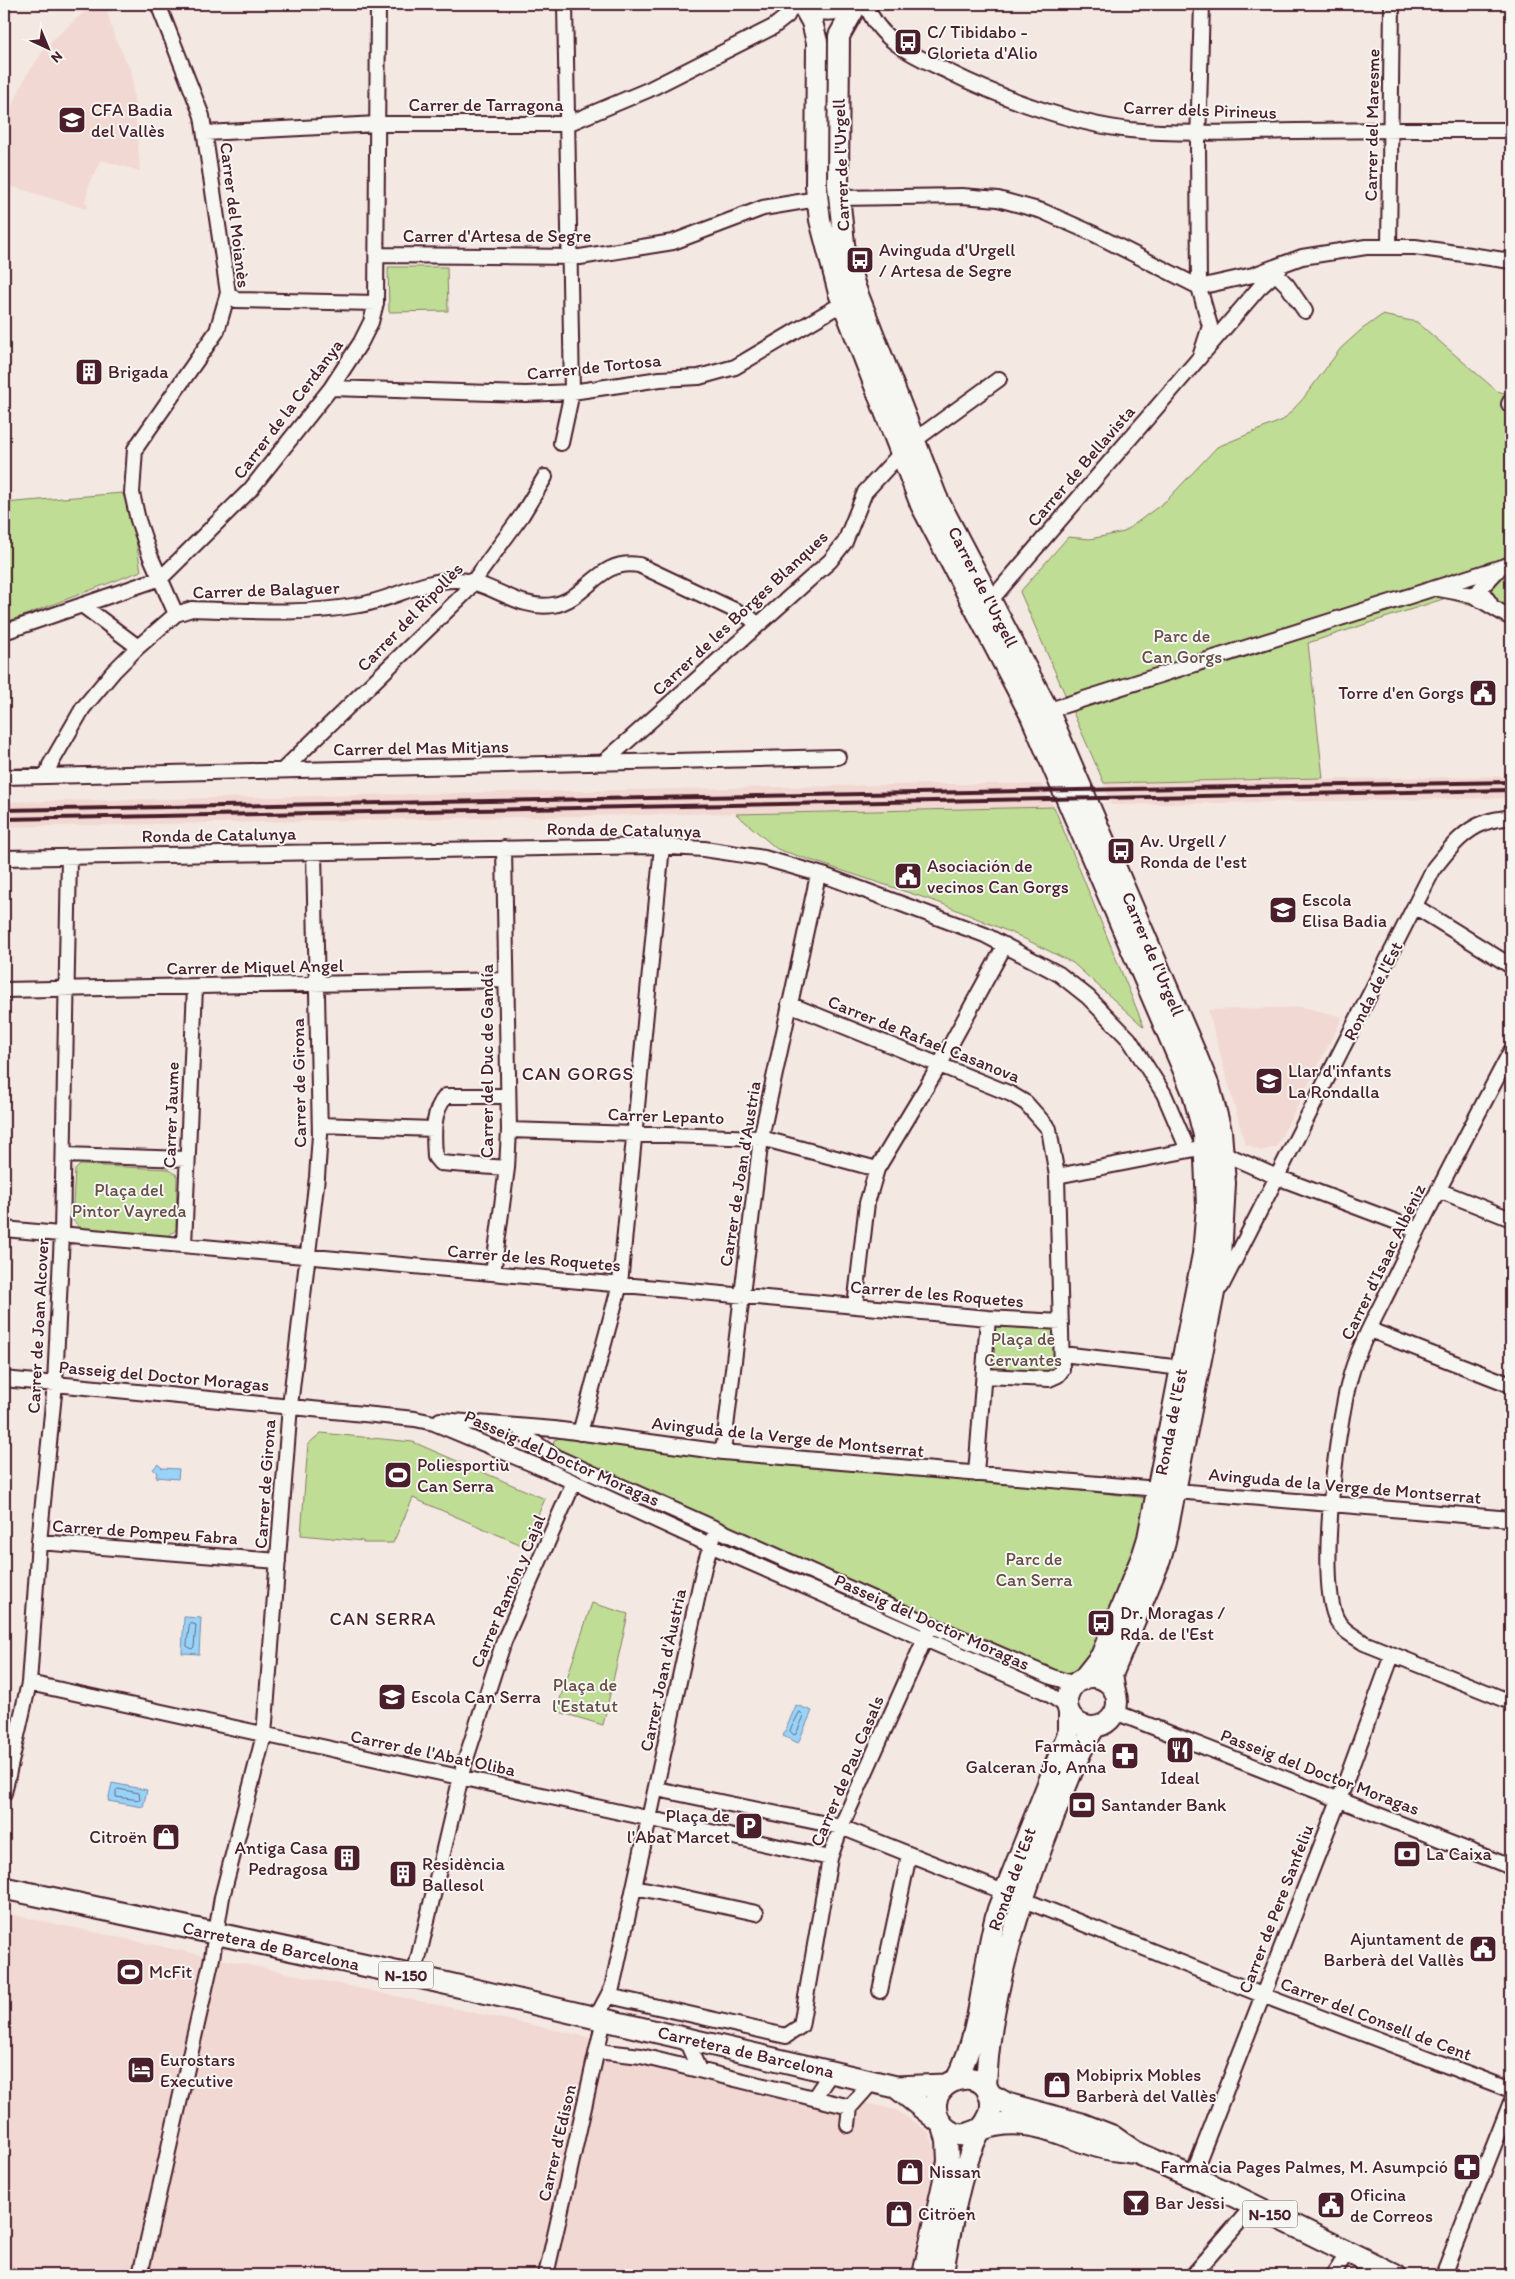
<svg xmlns="http://www.w3.org/2000/svg" width="1515" height="2279" viewBox="0 0 1515 2279" font-family="Itim,sans-serif">
	<rect width="100%" height="100%" fill="#f4e8e3"/>
	<filter id="ink" filterUnits="userSpaceOnUse"><feTurbulence type="fractalNoise" baseFrequency=".02" numOctaves="2"/><feDisplacementMap in="SourceGraphic" scale="10" xChannelSelector="R" yChannelSelector="G"/><feConvolveMatrix kernelMatrix="1 2 1 2 8 2 1 2 1" color-interpolation-filters="sRGB"/></filter>
	<g filter="url(#ink)">
		<path fill="#f2d8d2" d="M93,4H105L115,38L132,73L140,171L100,160L95,175H92L85,202L88,204L86,209L4,184V135L12,106L26,76L49,43Z
			M1511,776V798L1111,805L1104,783Z
			M935,784H1042L1054,807L4,827V802Z
			M1302,1007L1343,1017L1276,1147L1261,1151L1245,1144L1208,1010Z
			M4,1913L565,2032L896,2110L928,2131L940,2160L917,2275H4Z"/>
		<path fill="#bfdd95" stroke="#847e60" d="M388,267H447L448,311L389,312Z
			M1382,315L1417,322L1497,391L1511,395V625L1488,611L1446,598L1308,643L1323,778L1104,783L1020,592L1068,537L1090,539L1124,532L1167,500L1217,447L1283,420L1302,400L1341,348L1361,330Z
			M122,493L142,532L135,534L141,571L4,623V503Z
			M1054,807L1144,1027L1073,963L1019,936L940,903L777,849L736,814Z
			M80,1165L168,1169L177,1175L176,1230L167,1237L81,1229L72,1219L75,1170Z
			M995,1327L1054,1329L1055,1361L1053,1368L1046,1372L990,1369Z
			M321,1433L413,1442L545,1499L524,1546L413,1498L393,1543H363V1541L301,1535L308,1444Z
			M566,1436L1148,1498L1135,1552L1089,1658L1070,1676L553,1449L554,1440Z
			M592,1603L628,1614L603,1725L556,1711Z"/>
		<path fill="#98d3f9" stroke="#798ba7" d="M158,1464L162,1468L179,1469L178,1479L156,1477L157,1473L153,1469Z
			M184,1617L201,1618L199,1654L182,1653Z
			M796,1705L812,1711L798,1743L783,1736Z
			M112,1783L147,1790L143,1807L108,1801Z"/>
		<g fill="none" stroke-linecap="round" stroke-linejoin="round">
			<path stroke="#69677d" stroke-width="1" d="M190,1623L196,1625L194,1647L192,1649L187,1646Z
				M800,1712L804,1716L796,1734L794,1735L790,1731Z
				M118,1789L139,1793L140,1800L116,1797V1791Z"/>
			<defs>
				<path id="street" d="M158,4L202,116L228,293L217,331L135,449L132,493L138,520L149,553L176,614
					M866,4C879,41 913,55 947,71C1001,98 1070,123 1130,130C1185,135 1241,132 1296,131C1368,130 1439,130 1511,130
					M206,133L378,124H567L648,90L773,27L787,16L793,4
					M839,198L962,196L998,199L1042,211L1094,234L1199,287L1253,275L1302,257L1366,247H1415L1511,261
					M1389,246L1392,4
					M378,255L580,257L673,242L763,208L817,199
					M1275,273L1287,285L1305,311
					M228,293L236,300L376,303
					M1205,351L1259,288L1280,269
					M331,388L526,394L572,392L660,379L699,377L735,367L833,309L844,308
					M1509,404L1511,400
					M915,440L999,379
					M561,443L572,392L565,4
					M1439,589L1472,595L1511,618
					M991,600L1200,357L1210,326L1199,287L1198,142L1202,4
					M1490,603L1480,589L1498,570
					M82,605L138,647
					M4,632L161,578L250,490L331,388L361,342L371,322L376,303L378,4
					M1040,713L1511,564
					M603,763L830,561L845,542L865,492L901,453
					M284,769L465,593L522,515L545,477
					M47,776L50,765L83,708L114,671L138,647L176,614L192,609C248,611 304,615 359,605C391,600 422,580 455,580C488,579 518,611 553,605C588,599 598,558 639,565L749,617L757,624
					M4,777L838,757
					M4,858L653,846L704,849L764,858L826,876L985,935L1059,974L1088,997L1129,1039L1164,1094L1188,1150
					M1416,907L1511,966
					M4,990L506,980
					M789,1004L1011,1094L1026,1103L1049,1129L1057,1176L1062,1370L1058,1375L1049,1379L984,1376
					M1511,1051C1471,1127 1431,1202 1394,1279C1381,1307 1364,1335 1354,1365C1338,1409 1317,1577 1336,1618C1341,1630 1354,1636 1364,1643L1511,1702
					M320,1125L434,1129
					M509,1130L761,1138L877,1169
					M1216,1150L1277,1177L1418,1230
					M64,1155L187,1159
					M507,1168L440,1163L435,1157C434,1136 431,1113 446,1096H508
					M1057,1176L1195,1149
					M1438,1190L1511,1219
					M4,1229L988,1318L1061,1322
					M184,1245L195,987
					M493,1273L507,1168L509,1130L504,848
					M1221,1287L1434,868C1448,851 1462,831 1484,823C1492,819 1503,819 1511,817
					M855,1306L867,1203L877,1169L939,1066L1005,945
					M1370,1330L1511,1385
					M1062,1354L1182,1368
					M4,1379L415,1419L434,1423L554,1473L710,1545L1044,1691L1068,1707
					M440,1420L554,1429L723,1452L1158,1489
					M517,1426L529,1439L560,1459L931,1625L1052,1677L1075,1684
					M580,1433L620,1284L662,846
					M723,1452L761,1138L818,875
					M976,1474L988,1318
					M1176,1491L1511,1519
					M39,1542L278,1561
					M29,1683L830,1858
					M1115,1712L1511,1867
					M657,1789L841,1827L1262,1995L1511,2090
					M4,1793L29,1683L39,1542L55,1384L62,1234L69,857
					M635,1887L756,1913
					M414,1976L463,1768L504,1641L574,1482
					M880,1991L909,1855
					M609,1996L786,2036L801,2026L830,1858L841,1827L931,1625
					M596,2018L612,1988L704,1567L713,1538
					M685,2038L699,2070
					M597,2051L641,2056L850,2107
					M814,2098L832,2071
					M848,2125L850,2107L873,2081
					M1192,2177L1339,1800L1392,1655
					M140,2275L212,1958L222,1897L264,1735L290,1406L317,1177L320,1135L314,852
					M546,2275L604,2019
					M1193,2275L1253,2206
					M1333,2275L1348,2252
					M1443,2275L1511,2102"/>
				<path id="secondary" d="M802,4L812,22L817,42L816,186L820,220L839,293L921,505L1031,716L1181,1064L1193,1093L1204,1135L1207,1207L1203,1254L1148,1538L1143,1554L1101,1656L1082,1680
					M806,4C820,12 839,11 853,4
					M857,4L839,36L838,185L845,253L855,287L937,498L1048,710L1197,1057L1210,1089L1221,1131L1225,1183L1221,1257L1165,1542L1160,1560L1112,1675L1115,1693
					M1067 1702a25 25 0 1 1 50 0a25 25 0 1 1-50 0Z
					M957,2078C984,2027 981,1964 998,1909L1069,1731V1713
					M986,2088C989,1993 1022,1894 1058,1806C1069,1779 1079,1751 1095,1727
					M923,2275L948,2161L947,2140L942,2124
					M942,2275C952,2229 958,2171 981,2129"/>
				<path id="primary" d="M4,1888L414,1976L896,2087L945,2085
					M896,2087L941,2123
					M989,2094L1007,2104L1081,2124L1112,2136L1135,2152L1222,2190L1395,2275
					M981,2129C989,2120 993,2111 991,2098C982,2060 920,2082 939,2120C944,2129 953,2135 964,2135C971,2134 975,2131 982,2129C994,2125 1007,2123 1019,2124C1047,2125 1073,2140 1100,2147C1109,2150 1120,2150 1130,2152"/>
			</defs>
			<use href="#street" stroke="#4a1f2b" stroke-width="18"/>
			<use href="#secondary" stroke="#4a1f2b" stroke-width="24"/>
			<use href="#primary" stroke="#4a1f2b" stroke-width="25"/>
			<use href="#street" stroke="#f6f6f2" stroke-width="14"/>
			<use href="#secondary" stroke="#f6f6f2" stroke-width="20"/>
			<use href="#primary" stroke="#f6f6f2" stroke-width="21"/>
			<path stroke="#4a1f2b" stroke-width="4" d="M4,810L1511,782
				M4,819L1511,790"/>
		</g>
	</g>
	<defs>
		<symbol id="bus-square" viewBox="-11 -11 22 22"><rect x="-9" y="-9" width="18" height="18" rx="4" fill="#4a1f2b" stroke="#f6f6f2"/><path d="M-5-6H5V4H4V6H2V4H-2V6H-4V4H-5ZM-3.5-4V0h7V-4ZM-3.5 1.2v1.5H-2V1.2ZM2 1.2v1.5H3.5V1.2Z" fill="#fff"/></symbol>
		<symbol id="school-square" viewBox="-11 -11 22 22"><rect x="-9" y="-9" width="18" height="18" rx="4" fill="#4a1f2b" stroke="#f6f6f2"/><path d="M0-5L7-2L0 1L-7-2ZM-4 1L0 2.5L4 1V4Q0 6-4 4Z" fill="#fff"/></symbol>
		<symbol id="building-square" viewBox="-11 -11 22 22"><rect x="-9" y="-9" width="18" height="18" rx="4" fill="#4a1f2b" stroke="#f6f6f2"/><path d="M-4-6H4V6H1V3H-1V6H-4ZM-2.5-4.3h1.7v1.8h-1.7ZM.8-4.3h1.7v1.8H.8ZM-2.5-1h1.7V.8h-1.7ZM.8-1h1.7V.8H.8Z" fill="#fff"/></symbol>
		<symbol id="civic-square" viewBox="-11 -11 22 22"><rect x="-9" y="-9" width="18" height="18" rx="4" fill="#4a1f2b" stroke="#f6f6f2"/><path d="M-.6-6.5H3V-4.5H.6V-3L4-1V1h2V6H-6V1h2V-1L-.6-3ZM-1.2 2.5V6h2.4V2.5Z" fill="#fff"/></symbol>
		<symbol id="stadium-square" viewBox="-11 -11 22 22"><rect x="-9" y="-9" width="18" height="18" rx="4" fill="#4a1f2b" stroke="#f6f6f2"/><path d="M0-5a6.5 5 0 1 0 0 10a6.5 5 0 1 0 0-10ZM-3.5-1.8h7v3.6h-7Z" fill="#fff"/></symbol>
		<symbol id="restaurant-square" viewBox="-11 -11 22 22"><rect x="-9" y="-9" width="18" height="18" rx="4" fill="#4a1f2b" stroke="#f6f6f2"/><path d="M-5-6h1v4h1v-4h1v4h1v-4h1v5L-1.5 .5V6h-2V.5L-5-1ZM5-6V6H3V1.5H1.5Q1.5-4 5-6Z" fill="#fff"/></symbol>
		<symbol id="pharmacy-square" viewBox="-11 -11 22 22"><rect x="-9" y="-9" width="18" height="18" rx="4" fill="#4a1f2b" stroke="#f6f6f2"/><path d="M-2-6h4v4h4v4h-4v4h-4v-4h-4v-4h4Z" fill="#fff"/></symbol>
		<symbol id="bank-square" viewBox="-11 -11 22 22"><rect x="-9" y="-9" width="18" height="18" rx="4" fill="#4a1f2b" stroke="#f6f6f2"/><path d="M-6-4H6V4H-6ZM0-2.3a2.3 2.3 0 1 0 0 4.6a2.3 2.3 0 1 0 0-4.6Z" fill="#fff"/></symbol>
		<symbol id="parking-square" viewBox="-11 -11 22 22"><rect x="-9" y="-9" width="18" height="18" rx="4" fill="#4a1f2b" stroke="#f6f6f2"/><path d="M-3.5-5.5H1a3.5 3.5 0 0 1 0 7H-1V5.5H-3.5ZM-1-3.4V-.6H.8a1.4 1.4 0 0 0 0-2.8Z" fill="#fff"/></symbol>
		<symbol id="shop-square" viewBox="-11 -11 22 22"><rect x="-9" y="-9" width="18" height="18" rx="4" fill="#4a1f2b" stroke="#f6f6f2"/><path d="M-5-2.5h2.3a2.7 3.5 0 0 1 5.4 0H5L5.5 6h-11ZM-1.5-2.5h3a1.5 2.3 0 0 0-3 0Z" fill="#fff"/></symbol>
		<symbol id="hotel-square" viewBox="-11 -11 22 22"><rect x="-9" y="-9" width="18" height="18" rx="4" fill="#4a1f2b" stroke="#f6f6f2"/><path d="M-6-4.5h1.5V1H6V5H4.5V3h-9V5H-6ZM-4 0a1.8 1.8 0 1 1 3.6 0ZM.5 0V-2.5h3Q6-2.5 6 0Z" fill="#fff"/></symbol>
		<symbol id="bar-square" viewBox="-11 -11 22 22"><rect x="-9" y="-9" width="18" height="18" rx="4" fill="#4a1f2b" stroke="#f6f6f2"/><path d="M-6-5H6L.8 .8V4.5H3.5V6h-7V4.5H-.8V.8Z" fill="#fff"/></symbol>
	</defs>
	<g fill-rule="evenodd">
		<use href="#bus-square" x="892" y="26" width="32" height="32"/>
		<use href="#school-square" x="56" y="104" width="32" height="32"/>
		<use href="#bus-square" x="844" y="244" width="32" height="32"/>
		<use href="#building-square" x="73" y="356" width="32" height="32"/>
		<use href="#civic-square" x="1467" y="677" width="32" height="32"/>
		<use href="#bus-square" x="1105" y="835" width="32" height="32"/>
		<use href="#civic-square" x="892" y="860" width="32" height="32"/>
		<use href="#school-square" x="1267" y="894" width="32" height="32"/>
		<use href="#school-square" x="1253" y="1065" width="32" height="32"/>
		<use href="#stadium-square" x="382" y="1459" width="32" height="32"/>
		<use href="#bus-square" x="1085" y="1607" width="32" height="32"/>
		<use href="#school-square" x="376" y="1681" width="32" height="32"/>
		<use href="#restaurant-square" x="1164" y="1734" width="32" height="32"/>
		<use href="#pharmacy-square" x="1109" y="1740" width="32" height="32"/>
		<use href="#bank-square" x="1066" y="1789" width="32" height="32"/>
		<use href="#parking-square" x="733" y="1810" width="32" height="32"/>
		<use href="#shop-square" x="150" y="1821" width="32" height="32"/>
		<use href="#bank-square" x="1391" y="1838" width="32" height="32"/>
		<use href="#building-square" x="331" y="1842" width="32" height="32"/>
		<use href="#building-square" x="387" y="1858" width="32" height="32"/>
		<use href="#civic-square" x="1467" y="1933" width="32" height="32"/>
		<use href="#stadium-square" x="114" y="1956" width="32" height="32"/>
		<use href="#hotel-square" x="125" y="2054" width="32" height="32"/>
		<use href="#shop-square" x="1041" y="2069" width="32" height="32"/>
		<use href="#pharmacy-square" x="1451" y="2151" width="32" height="32"/>
		<use href="#shop-square" x="894" y="2156" width="32" height="32"/>
		<use href="#bar-square" x="1120" y="2187" width="32" height="32"/>
		<use href="#civic-square" x="1315" y="2189" width="32" height="32"/>
		<use href="#shop-square" x="883" y="2198" width="32" height="32"/>
	</g>
	<g text-anchor="middle" stroke-width="4" stroke-linejoin="round" paint-order="stroke">
		<g fill="#f6f6f2" stroke="#7e6067" stroke-width="1">
			<rect x="378.5" y="1961.5" width="55" height="27" rx="4"/>
			<rect x="1242.5" y="2200.5" width="55" height="27" rx="4"/>
		</g>
		<g font-size="16" font-weight="bold" fill="#4a1f2b">
			<text x="406" y="1981">N-150</text>
			<text x="1270" y="2220">N-150</text>
		</g>
		<g font-size="18" fill="#4a1f2b" stroke="#f6f6f2" text-anchor="start">
			<text x="927" y="38">C/ Tibidabo -<tspan x="927" dy="21">Glorieta d'Alio</tspan></text>
			<text x="91" y="116">CFA Badia<tspan x="91" dy="21">del Vallès</tspan></text>
			<text x="879" y="256">Avinguda d'Urgell<tspan x="879" dy="21">/ Artesa de Segre</tspan></text>
			<text x="108" y="378">Brigada</text>
			<text x="1464" y="699" text-anchor="end">Torre d'en Gorgs</text>
			<text x="1140" y="847">Av. Urgell /<tspan x="1140" dy="21">Ronda de l'est</tspan></text>
			<text x="927" y="872">Asociación de<tspan x="927" dy="21">vecinos Can Gorgs</tspan></text>
			<text x="1302" y="906">Escola<tspan x="1302" dy="21">Elisa Badia</tspan></text>
			<text x="1288" y="1077">Llar d'infants<tspan x="1288" dy="21">La Rondalla</tspan></text>
			<text x="417" y="1471">Poliesportiu<tspan x="417" dy="21">Can Serra</tspan></text>
			<text x="1120" y="1619">Dr. Moragas /<tspan x="1120" dy="21">Rda. de l'Est</tspan></text>
			<text x="411" y="1703">Escola Can Serra</text>
			<text x="1106" y="1752" text-anchor="end">Farmàcia<tspan x="1106" dy="21">Galceran Jo, Anna</tspan></text>
			<text x="1180" y="1784" text-anchor="middle">Ideal</text>
			<text x="1101" y="1811">Santander Bank</text>
			<text x="730" y="1822" text-anchor="end">Plaça de<tspan x="730" dy="21">l'Abat Marcet</tspan></text>
			<text x="147" y="1843" text-anchor="end">Citroën</text>
			<text x="328" y="1854" text-anchor="end">Antiga Casa<tspan x="328" dy="21">Pedragosa</tspan></text>
			<text x="1426" y="1860">La Caixa</text>
			<text x="422" y="1870">Residència<tspan x="422" dy="21">Ballesol</tspan></text>
			<text x="1464" y="1945" text-anchor="end">Ajuntament de<tspan x="1464" dy="21">Barberà del Vallès</tspan></text>
			<text x="149" y="1978">McFit</text>
			<text x="160" y="2066">Eurostars<tspan x="160" dy="21">Executive</tspan></text>
			<text x="1076" y="2081">Mobiprix Mobles<tspan x="1076" dy="21">Barberà del Vallès</tspan></text>
			<text x="1448" y="2173" text-anchor="end">Farmàcia Pages Palmes, M. Asumpció</text>
			<text x="929" y="2178">Nissan</text>
			<text x="1350" y="2201">Oficina<tspan x="1350" dy="21">de Correos</tspan></text>
			<text x="1155" y="2209">Bar Jessi</text>
			<text x="918" y="2220">Citröen</text>
		</g>
		<g font-size="18" fill="#4a1f2b" stroke="#f6f6f2">
			<text x="486" y="111">Carrer de Tarragona</text>
			<text transform="translate(1200 110) rotate(2)" y="6">Carrer dels Pirineus</text>
			<text transform="translate(1372 125) rotate(-89)" y="6">Carrer del Maresme</text>
			<text transform="translate(841 165) rotate(-92)" y="6">Carrer de l'Urgell</text>
			<text transform="translate(235 215) rotate(83)" y="6">Carrer del Moianès</text>
			<text x="497" y="242">Carrer d'Artesa de Segre</text>
			<text transform="translate(594 367) rotate(-6)" y="6">Carrer de Tortosa</text>
			<text transform="translate(288 409) rotate(-53)" y="6">Carrer de la Cerdanya</text>
			<text transform="translate(1081 466) rotate(-49)" y="6">Carrer de Bellavista</text>
			<text transform="translate(983 587) rotate(63)" y="6">Carrer de l'Urgell</text>
			<text transform="translate(266 590) rotate(-2)" y="6">Carrer de Balaguer</text>
			<text transform="translate(740 613) rotate(-43)" y="6">Carrer de les Borges Blanques</text>
			<text transform="translate(410 617) rotate(-46)" y="6">Carrer del Ripollès</text>
			<text transform="translate(421 748) rotate(-1)" y="6">Carrer del Mas Mitjans</text>
			<text transform="translate(624 830) rotate(1)" y="6">Ronda de Catalunya</text>
			<text transform="translate(219 835) rotate(-1)" y="6">Ronda de Catalunya</text>
			<text transform="translate(1153 954) rotate(67)" y="6">Carrer de l'Urgell</text>
			<text transform="translate(255 967) rotate(-1)" y="6">Carrer de Miquel Angel</text>
			<text transform="translate(1373 991) rotate(-63)" y="6">Ronda de l'Est</text>
			<text transform="translate(924 1039) rotate(22)" y="6">Carrer de Rafael Casanova</text>
			<text transform="translate(487 1061) rotate(-90)" y="6">Carrer del Duc de Gandía</text>
			<text transform="translate(299 1083) rotate(-91)" y="6">Carrer de Girona</text>
			<text transform="translate(171 1115) rotate(-88)" y="6">Carrer Jaume</text>
			<text transform="translate(666 1116) rotate(2)" y="6">Carrer Lepanto</text>
			<text transform="translate(740 1174) rotate(-81)" y="6">Carrer de Joan d'Austria</text>
			<text transform="translate(534 1258) rotate(5)" y="6">Carrer de les Roquetes</text>
			<text transform="translate(1383 1262) rotate(-64)" y="6">Carrer d'Isaac Albéniz</text>
			<text transform="translate(937 1294) rotate(5)" y="6">Carrer de les Roquetes</text>
			<text transform="translate(38 1326) rotate(-87)" y="6">Carrer de Joan Alcover</text>
			<text transform="translate(164 1376) rotate(5)" y="6">Passeig del Doctor Moragas</text>
			<text transform="translate(1171 1422) rotate(-79)" y="6">Ronda de l'Est</text>
			<text transform="translate(788 1437) rotate(6)" y="6">Avinguda de la Verge de Montserrat</text>
			<text transform="translate(562 1458) rotate(24)" y="6">Passeig del Doctor Moragas</text>
			<text transform="translate(265 1484) rotate(-86)" y="6">Carrer de Girona</text>
			<text transform="translate(1345 1486) rotate(5)" y="6">Avinguda de la Verge de Montserrat</text>
			<text transform="translate(145 1532) rotate(4)" y="6">Carrer de Pompeu Fabra</text>
			<text transform="translate(508 1591) rotate(-67)" y="6">Carrer Ramón y Cajal</text>
			<text transform="translate(932 1622) rotate(24)" y="6">Passeig del Doctor Moragas</text>
			<text transform="translate(663 1670) rotate(-78)" y="6">Carrer Joan d'Àustria</text>
			<text transform="translate(433 1753) rotate(12)" y="6">Carrer de l'Abat Oliba</text>
			<text transform="translate(847 1771) rotate(-67)" y="6">Carrer de Pau Casals</text>
			<text transform="translate(1320 1772) rotate(21)" y="6">Passeig del Doctor Moragas</text>
			<text transform="translate(1012 1879) rotate(-70)" y="6">Ronda de l'Est</text>
			<text transform="translate(1276 1909) rotate(-69)" y="6">Carrer de Pere Sanfeliu</text>
			<text transform="translate(271 1946) rotate(12)" y="6">Carretera de Barcelona</text>
			<text transform="translate(1376 2019) rotate(21)" y="6">Carrer del Consell de Cent</text>
			<text transform="translate(746 2052) rotate(13)" y="6">Carretera de Barcelona</text>
			<text transform="translate(557 2143) rotate(-77)" y="6">Carrer d'Edison</text>
		</g>
		<g font-size="18" fill="#674e46" stroke="#f6f6f2">
			<text x="1182" y="642">Parc de<tspan x="1182" dy="21">Can Gorgs</tspan></text>
			<text x="129" y="1196">Plaça del<tspan x="129" dy="21">Pintor Vayreda</tspan></text>
			<text x="1023" y="1345">Plaça de<tspan x="1023" dy="21">Cervantes</tspan></text>
			<text x="1034" y="1565">Parc de<tspan x="1034" dy="21">Can Serra</tspan></text>
			<text x="585" y="1691">Plaça de<tspan x="585" dy="21">l'Estatut</tspan></text>
		</g>
		<g font-size="19" letter-spacing="1" fill="#4a1f2b" stroke="#f6f6f2">
			<text x="578" y="1080">CAN GORGS</text>
			<text x="383" y="1625">CAN SERRA</text>
		</g>
	</g>
	<rect width="1515" height="2279" fill="none" stroke="#f6f6f2" stroke-width="20"/>
	<rect x="10" y="10" width="1495" height="2259" fill="none" stroke="#4a1f2b" stroke-width="2" filter="url(#ink)"/>
	<g transform="translate(48 48) rotate(136)" stroke="#f6f6f2" stroke-width="4" paint-order="stroke">
	<path d="M0-4L9 19L0 12L-9 19Z" fill="#4a1f2b"/>
	<text y="-8" font-size="14" font-weight="bold" text-anchor="middle" fill="#4a1f2b">N</text>
	</g>
</svg>
